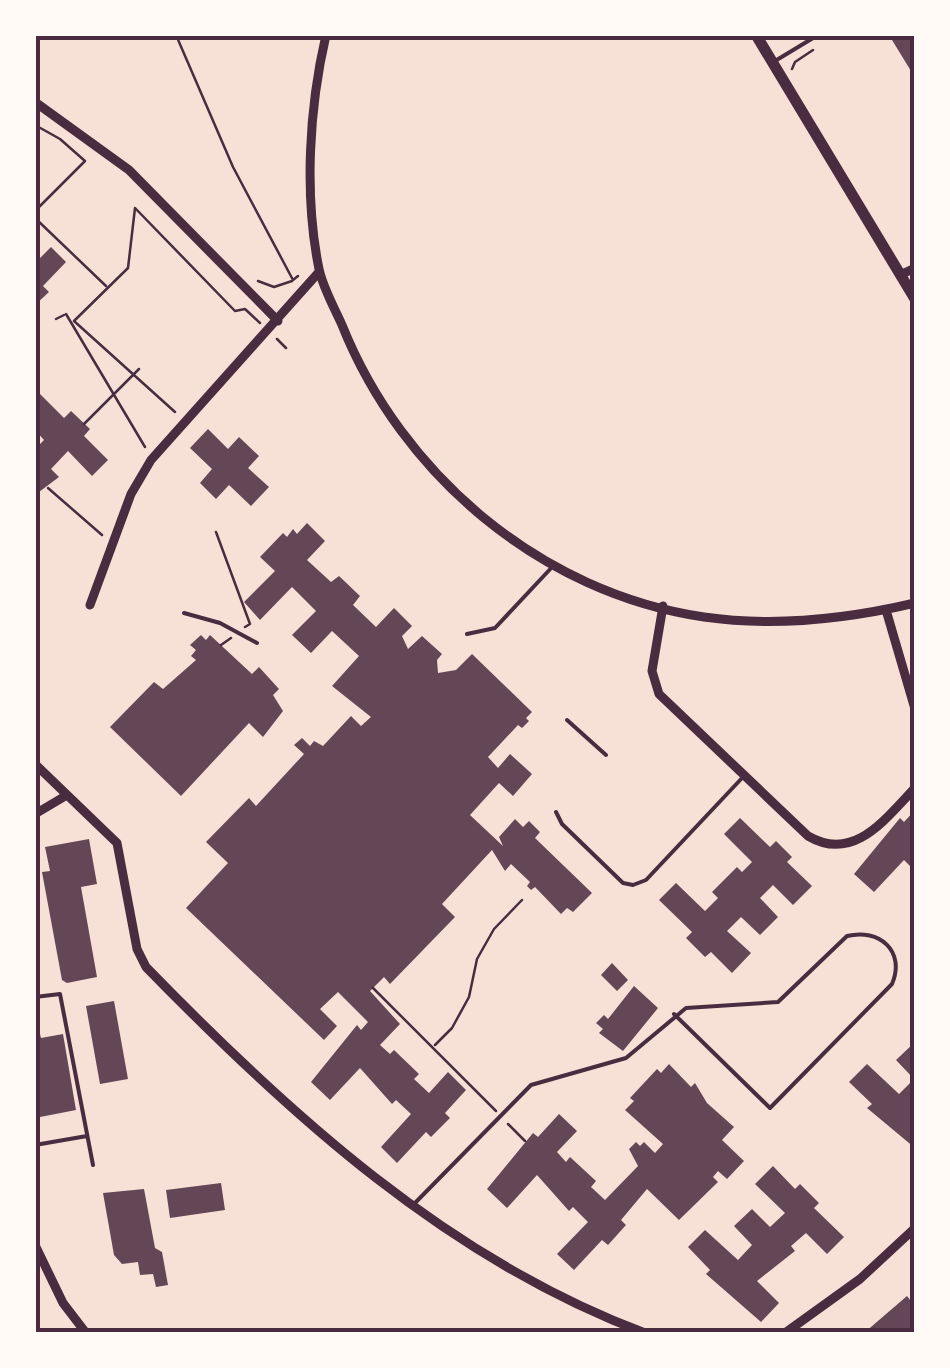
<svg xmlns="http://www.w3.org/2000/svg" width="950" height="1368" viewBox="0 0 950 1368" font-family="Lato,sans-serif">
	<rect width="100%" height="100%" fill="#f7e1d7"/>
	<path fill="#644757" d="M900,35H915V68L911,71L892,40Z
		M51,247L66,262L43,286L49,292L35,305V263Z
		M35,389L64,418L71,411L90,429L84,436L108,460L92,476L68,451L51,469L59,477L35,495V449L44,440L35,430Z
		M208,429L228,449L239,437L259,456L248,468L269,487L251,506L229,485L216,499L200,483L212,469L190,448Z
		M307,523L325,541L307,560L331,582L339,576L360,596L353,605L376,627L394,608L412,626L402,636L408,649L422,636L442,654L437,660L438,673L456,670L472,654L532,712L526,718L529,721L522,728L518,725L488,757L498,768L510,754L532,774L513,796L499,783L470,815L503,846L499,837L515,819L523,827L529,821L540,832L535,838L592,893L573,912L567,908L561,914L535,887L531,890L527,886L530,882L511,864L505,871L492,850L442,904L455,917L390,984L384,977L370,991L400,1024L380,1045L390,1054L394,1050L419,1074L414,1079L429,1093L448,1072L466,1090L445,1113L450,1118L431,1137L426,1132L397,1163L381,1147L411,1114L396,1100L392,1104L360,1068L330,1100L311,1082L357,1025L361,1030L368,1022L338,992L320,1009L337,1026L324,1040L186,908L228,863L206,842L249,798L256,806L304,754L294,745L302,738L310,746L314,741L323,746L351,716L361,726L371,717L332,686L359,656L332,631L311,653L292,635L316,611L292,587L260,620L244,602L275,571L260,557L283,533L287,537L293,529L297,534Z
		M201,635L206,640L210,635L252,674L259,667L279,689L273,695L283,711L263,737L249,723L181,796L110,727L154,682L163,689L196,660L191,656L196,650L190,645Z
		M915,810V871L904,860L874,892L854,874L900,818L904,822Z
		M740,818L770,847L776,841L792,857L787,862L812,886L793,905L773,885L760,898L778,917L760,935L741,917L727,931L751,953L732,973L711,952L705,957L686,938L692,932L659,900L676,883L705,911L718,898L712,892L737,867L742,872L752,862L724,834Z
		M89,839L97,884L81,887L97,977L67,983L62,980L42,872L50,871L45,847Z
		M612,963L628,980L617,991L601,975Z
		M634,986L658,1008L623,1051L599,1033L603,1029L596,1023L604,1015L608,1019Z
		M114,1001L128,1079L100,1084L86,1006Z
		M35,1014L41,1038L63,1034L76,1110L35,1118Z
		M915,1042V1148L867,1108L872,1104L849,1082L867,1064L899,1094L914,1079L896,1060Z
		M669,1064L691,1087L695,1083L707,1103L734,1127L722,1140L744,1161L727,1179L718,1171L713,1177L718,1182L679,1220L647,1189L621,1220L626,1225L608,1245L602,1240L574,1270L557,1254L588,1222L573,1207L569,1211L537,1175L507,1208L487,1189L533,1133L538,1137L559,1114L577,1131L557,1152L566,1162L570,1157L596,1181L591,1187L605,1200L638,1166L629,1149L636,1142L640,1146L644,1142L655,1153L663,1144L625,1110L634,1101L630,1098L657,1069L661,1073Z
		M773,1166L795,1189L800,1184L819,1203L814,1208L844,1237L827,1254L806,1233L791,1246L795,1251L757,1281L779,1303L761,1322L706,1274L710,1270L688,1247L705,1230L738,1260L752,1245L734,1226L752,1209L770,1227L785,1213L755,1184Z
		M221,1183L225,1210L170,1218L166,1190Z
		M144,1189L155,1248L162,1252L168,1285L156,1287L153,1274L140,1275L138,1262L122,1264L114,1255L103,1193Z
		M907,1296L915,1306V1333H864Z"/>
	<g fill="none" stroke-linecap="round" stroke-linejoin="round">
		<path stroke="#4a2c40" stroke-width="2.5" d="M176,35L233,167L293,280L298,276
			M792,69L795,62L813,50
			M35,125L60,139L85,161L35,211
			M35,218L106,286
			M258,281L274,287L292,281
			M66,314L145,447
			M56,319L64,315
			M277,339L286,348
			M175,412L74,321L128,268L135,208L235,311L245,309L260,323
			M84,424L139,369
			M48,488L102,535
			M216,532L250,624L245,627
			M221,645L231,638
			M373,988L496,1111
			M435,1045L452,1028L469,997L477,959L494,929L522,900
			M508,1124L525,1141"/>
		<path stroke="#4a2c40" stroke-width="4" d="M775,61L818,35
			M184,613L220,623L257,643
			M467,634L495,628L554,565
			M567,720L606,755
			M556,812L562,824L623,883L633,885L646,880L743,777
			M35,997L60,994L93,1165
			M35,1145L87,1136
			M413,1205L531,1085L626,1058L686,1008L778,1002L847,936C879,928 906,951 892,984L770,1108L674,1014"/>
		<path stroke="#4a2c40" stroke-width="9" d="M326,35C309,108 304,195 319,269C323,288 334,307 342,325C402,475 541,593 704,617C774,627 847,619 915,603
			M35,102L129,170L278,321
			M900,275L915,268
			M90,605L131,494L151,460L319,272
			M663,606L652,671L659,694L808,836C854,863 885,819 915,788
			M886,610L915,709
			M35,764L117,843L137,949L146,967C289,1114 449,1260 645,1333
			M35,814L67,795
			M35,1245L63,1303L86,1333
			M785,1333L860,1279L915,1228"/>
		<path stroke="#4a2c40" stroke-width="11" d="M756,35L915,299"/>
	</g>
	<rect width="950" height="1368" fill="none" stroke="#fffaf5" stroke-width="75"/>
	<rect x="38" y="38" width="874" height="1292" fill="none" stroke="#4a2c40" stroke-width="4"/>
</svg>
